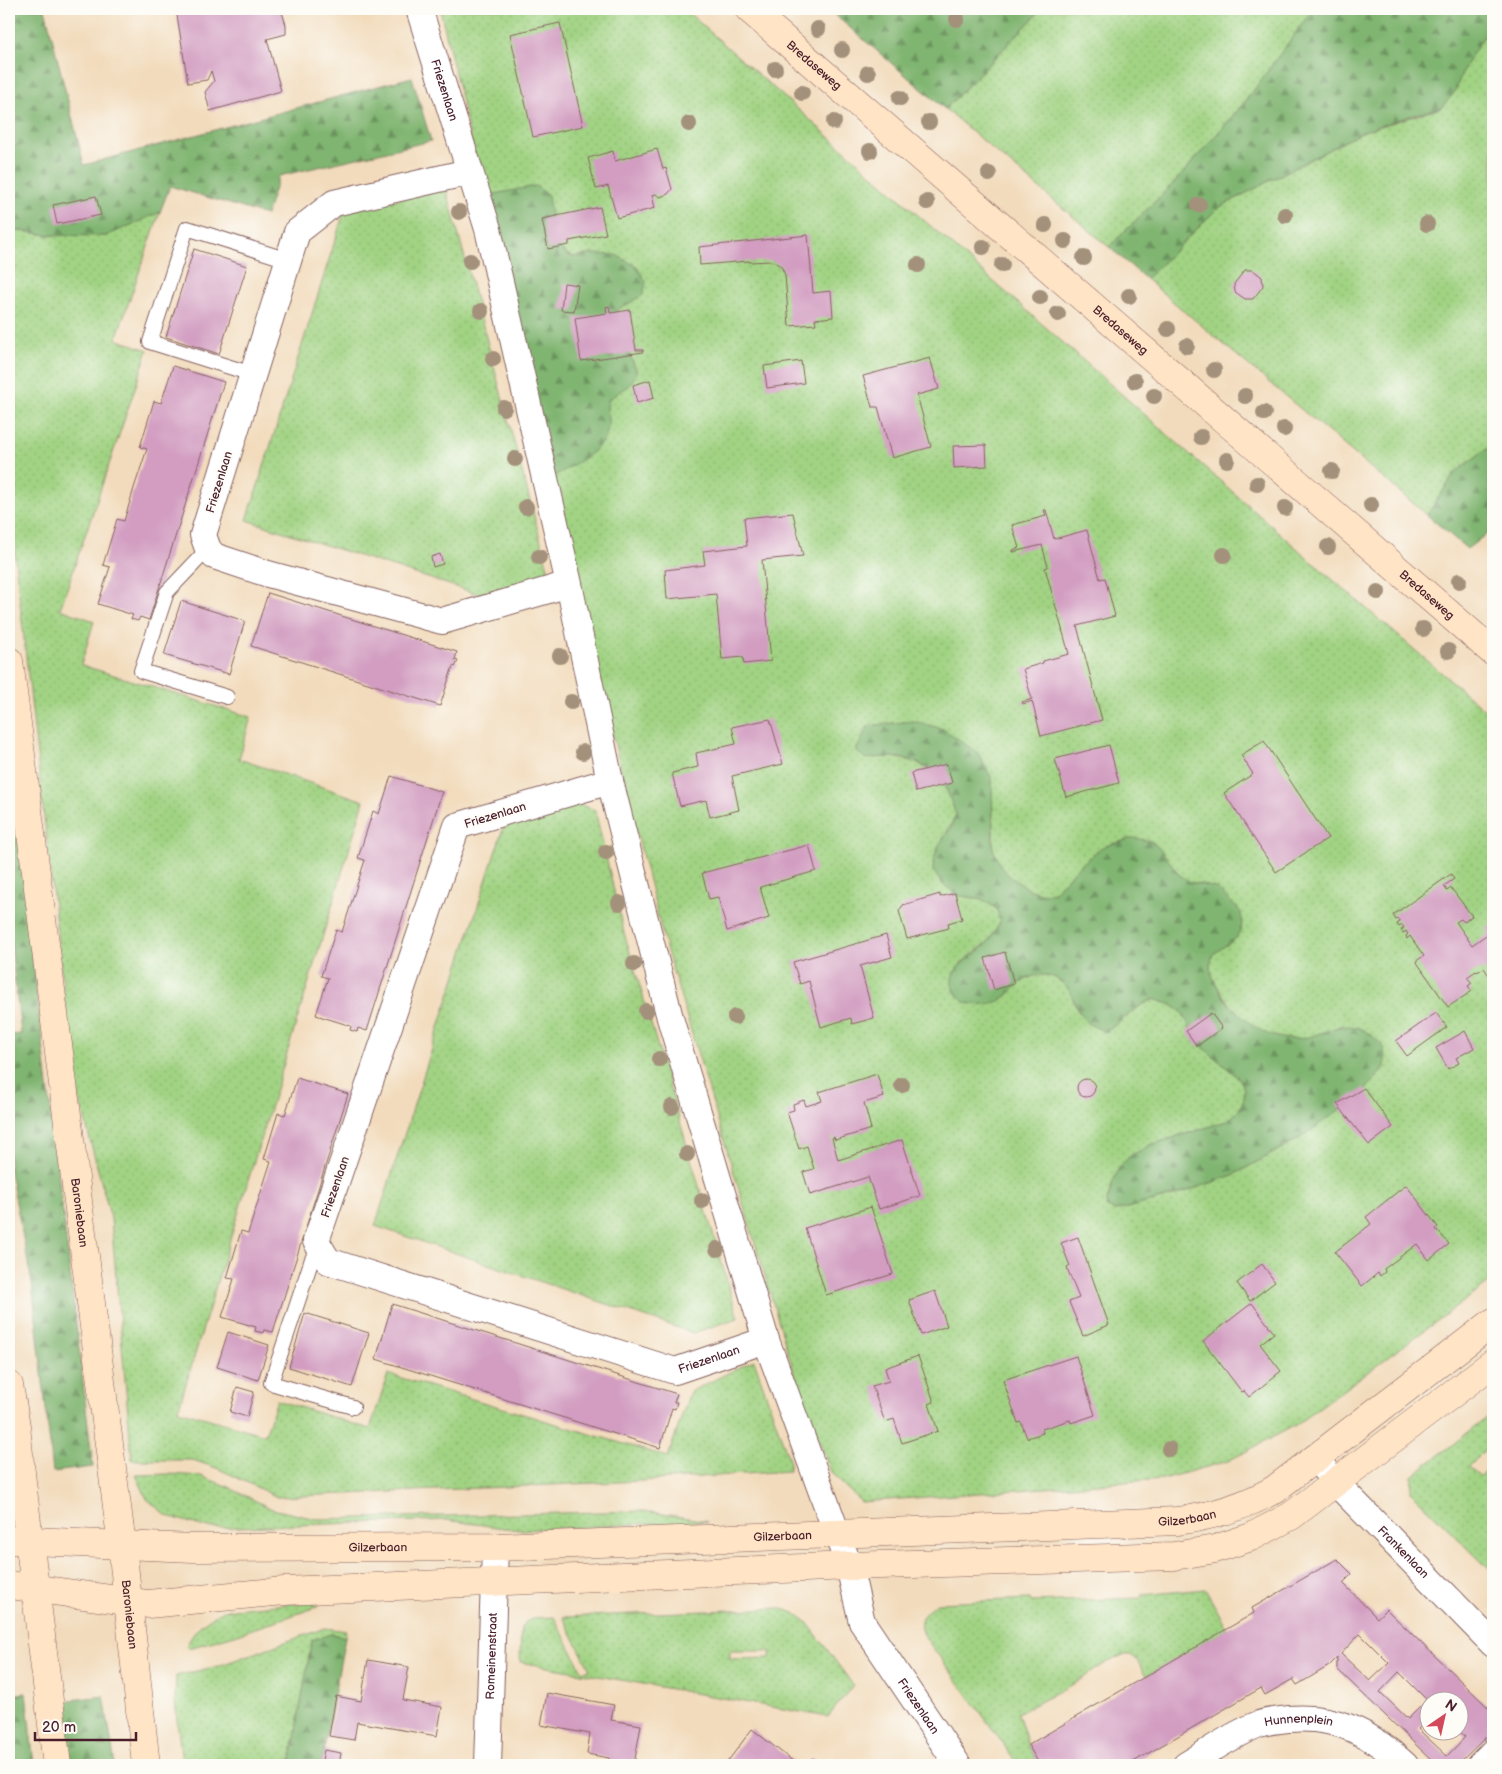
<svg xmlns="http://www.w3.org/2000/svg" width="1502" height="1774" viewBox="0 0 1502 1774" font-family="'Balsamiq Sans',sans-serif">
	<defs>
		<pattern id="grass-dots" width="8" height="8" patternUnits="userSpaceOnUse" patternTransform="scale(1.25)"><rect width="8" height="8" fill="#a1d383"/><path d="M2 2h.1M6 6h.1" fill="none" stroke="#8cb571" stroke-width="1.8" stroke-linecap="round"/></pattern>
		<pattern id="forest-firs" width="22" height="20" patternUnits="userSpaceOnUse" patternTransform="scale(1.25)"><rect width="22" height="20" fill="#80b571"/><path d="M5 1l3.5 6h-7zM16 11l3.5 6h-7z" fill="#6b935d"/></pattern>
	</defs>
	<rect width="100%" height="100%" fill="#fdfcf7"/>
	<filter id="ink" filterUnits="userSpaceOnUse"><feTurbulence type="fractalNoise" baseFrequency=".02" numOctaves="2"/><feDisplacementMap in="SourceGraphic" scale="10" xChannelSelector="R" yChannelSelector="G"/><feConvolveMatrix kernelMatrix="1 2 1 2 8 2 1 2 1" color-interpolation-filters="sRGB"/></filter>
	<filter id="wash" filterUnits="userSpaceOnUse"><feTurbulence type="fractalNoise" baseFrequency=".0096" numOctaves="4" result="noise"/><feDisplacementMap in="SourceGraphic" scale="20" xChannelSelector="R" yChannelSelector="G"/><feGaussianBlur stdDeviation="1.12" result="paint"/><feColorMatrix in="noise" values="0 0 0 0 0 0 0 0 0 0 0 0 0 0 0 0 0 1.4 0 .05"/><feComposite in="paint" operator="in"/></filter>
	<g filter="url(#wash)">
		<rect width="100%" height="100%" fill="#f2dbbc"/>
		<path fill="url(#grass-dots)" stroke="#767957" fill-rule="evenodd" d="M440,9H684L1318,567L1493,717V1280L1294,1426L1228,1461L1163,1479L861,1502L832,1474L799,1389L666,948L619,762L553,477L587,456L608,419L606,408L608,400L637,373L633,362L611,316L618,308L630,303L593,254C574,257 572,260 558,246L484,196ZM913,721L943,729L993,807V849L1001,867L1012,878L1026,888L1042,894L1054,892L1078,867L1161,850L1178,874L1190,882L1206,885L1240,912L1242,919L1241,929L1236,938L1212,955C1212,959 1210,963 1210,967C1212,987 1245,1027 1264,1034C1272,1037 1282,1039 1290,1039C1307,1041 1327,1031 1342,1025L1299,1139L1233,1175L1173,1196L1115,1211L1106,1206L1113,1181L1150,1145L1227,1121L1239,1111L1244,1098V1089L1240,1079L1214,1057L1191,1031L1188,1022L1182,1012L1170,1004L1154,999L1140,1006L1106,1032L1078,1011L1068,987L1054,977L1038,974L1025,980L1014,987L1003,999L960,964L988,942L1000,922L999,916L997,909L982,899L973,898L933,870C934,846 948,835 956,814L948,793L939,778L917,762L888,756L868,726Z
			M1042,9H1313L1245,102L1175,182L1109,247L945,109Z
			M1493,35V446L1482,452L1455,473L1427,515L1146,279L1218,208L1364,131L1441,108L1454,93L1465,66L1483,37Z
			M446,188L552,583L484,596L247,520L344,212Z
			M160,212L116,339L148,350L60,609L94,621L81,665L251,717L239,759L364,801L178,1410L265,1435L277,1400L370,1429L388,1374L668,1457L690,1392L754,1360L790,1462L789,1471L641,1481L277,1497L219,1469L193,1460H132L111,1219L73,1075L9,505V229L47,235L106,236Z
			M570,801L595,810L623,929L738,1318L693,1333L375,1226L503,828Z
			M1493,1413V1448L1489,1445L1469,1467L1481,1477L1493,1463V1534L1492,1535L1493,1537V1573L1411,1492L1412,1476Z
			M170,1474L201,1476L226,1486L272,1509L316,1519L644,1511L707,1521L519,1530L446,1520L208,1528L167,1516L147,1499L136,1475Z
			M1205,1589L1228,1629L1146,1676L1137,1660L1131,1655H1123L1106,1663L1075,1683L1018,1713L1028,1745L1040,1765H1018L976,1706L924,1636C915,1621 925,1612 937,1603L1030,1599L1031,1602L1141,1598L1142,1595Z
			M320,1601L317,1607L235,1635L189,1648L186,1646L194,1633L202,1624L223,1610Z
			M780,1608L795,1613L807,1622L853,1685L828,1717L520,1662L521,1627C528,1616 542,1618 554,1617L582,1671L590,1670L563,1617ZM730,1651H770V1658L730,1659Z
			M325,1628L346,1631L345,1637L331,1634L312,1640L290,1765H182L175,1700L176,1676L218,1666Z"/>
		<path fill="url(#forest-firs)" stroke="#656a4e" d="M9,9H45L84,165L412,77L431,141L279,176L266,215L170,186L160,212L106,236L47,235L10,229Z
			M828,9H1042L945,109Z
			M1313,9H1493V35L1483,37L1465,66L1454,93L1441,108L1414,115L1364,131L1218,208L1146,279L1109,247L1175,182L1245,102Z
			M536,186L548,195L552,225L558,246L567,255L573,257L593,254L616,255L636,266L646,282L643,295C632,302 620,306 611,316L633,362L637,373L630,384L608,400C606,410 609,418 608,428C606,450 570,466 553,477L484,196Z
			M1493,446V529L1467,549L1427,515L1455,473L1482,452Z
			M913,721L943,729L978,753L992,779L993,849L1001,867L1012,878L1026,888L1042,894L1054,892L1078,867L1102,847L1133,838L1151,841L1161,850L1178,874L1190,882L1216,888L1240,911L1242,919L1241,929L1236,938L1212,955C1212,959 1210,963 1210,967C1211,977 1222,997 1229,1004C1249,1023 1262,1037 1291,1039C1321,1041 1341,1012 1371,1035C1385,1045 1385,1050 1385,1067L1363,1093L1299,1139L1233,1175L1173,1196L1115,1211L1106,1206L1113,1181L1120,1166L1130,1156L1150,1145L1227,1121L1239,1111L1244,1098V1089L1240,1079L1198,1043L1182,1012L1170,1004L1154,999L1140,1006L1106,1032C1101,1029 1093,1027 1089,1024C1073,1011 1074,984 1053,977C1038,972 1026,977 1015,987C1011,991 1008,995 1004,998C995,1005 969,1008 961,999C934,972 973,959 988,942C993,936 996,928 1000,922L997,909L982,899L960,896L942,884L933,870L934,858L940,843L951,827L956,814C951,802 947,787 939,778C918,756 893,755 866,759L856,751L868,726Z
			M9,757L93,1467L53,1472L32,1283L9,1167V1017L11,1035L21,1034L9,927Z
			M331,1634L345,1637L321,1765H290L312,1640Z
			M26,1693L34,1765H9V1695Z
			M104,1696L115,1765H71L63,1701Z"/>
		<g id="blocks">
			<path fill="#d29dc1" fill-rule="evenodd" d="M176,9H281L286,25V34L267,39L281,91L210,111L205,92L214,81L211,71L207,80L188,83Z
				M560,23L583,126L533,137L510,34Z
				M657,149L663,169L666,168L672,189L668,194L660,197L656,194L652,195L655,208L617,218L608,186L596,189L588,158L613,151L615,161Z
				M96,196L101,215L57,224L53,205Z
				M600,207L606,234L569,241V245L548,249L542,219Z
				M808,235L813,293L831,291L833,317L815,319L816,324L789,326L785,275L781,266L776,263L771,261L749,262V261L700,265L699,247Z
				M194,249L247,266L219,354L166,337Z
				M1245,270H1253L1262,277L1263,286L1253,299H1245L1235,292L1234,284Z
				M564,283L578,285L574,311L561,310Z
				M609,306L610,313L630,310L636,350H643V352L581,361L575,318L607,313L606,307Z
				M930,358L939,389L917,395L931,447L892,458L878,407H872L863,376Z
				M801,361L804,383L767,388L764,366Z
				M173,366L224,382L149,620L140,617L138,621L131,619L133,615L98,604L110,567L103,565L117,519L124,521L135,485L147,449L140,447L154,401L161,403Z
				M650,380L654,398L637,403L633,385Z
				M986,445L987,466L954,468L953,446Z
				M1044,510H1046L1054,539L1087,530L1100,579L1105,578L1115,616L1077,626L1102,720L1041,736L1032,701L1023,704L1022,702L1032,699L1023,669L1043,663V661L1069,654L1045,568L1048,567L1042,545L1013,552V550L1019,548L1012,525L1046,516Z
				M793,513L803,556L762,560L771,661L744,664L743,657L722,659L716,594L667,599L665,570L705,565L703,551L747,546L744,518Z
				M440,554L443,564L433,567L431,557Z
				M268,593L457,652L455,660L458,661L455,667L453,666L440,706L251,646Z
				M181,601L245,621L229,674L164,655Z
				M770,719L783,764L732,776L739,810L710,817L706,800L680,806L672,773L698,767L696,753L736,744L732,727Z
				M1264,741L1328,838L1276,872L1224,793L1253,774L1241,755Z
				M1109,745L1119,783L1066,797L1055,759Z
				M947,764L952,783L916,792L911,773Z
				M391,776L442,792L367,1031L358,1028L357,1032L350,1030L351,1026L316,1015L328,978L321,976L336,930L342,932L365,860L358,858L373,811L379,814Z
				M809,845L816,871L760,887L769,918L727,931L718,897L709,899L702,873Z
				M1451,874L1454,879L1444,886L1447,891L1451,888L1472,916L1464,922L1461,919L1456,922L1472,945L1489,933L1486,928L1490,925L1493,929V975L1490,977L1484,968L1477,972L1476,971L1467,977L1472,983L1468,986L1472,991L1448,1007L1416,961L1424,956L1410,936L1407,939L1406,936L1408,934L1406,931L1403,933L1401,930L1404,928L1402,925L1399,927L1397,924L1400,922L1398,919L1396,920L1393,915Z
				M955,893L962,919L948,923L949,928L907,939L899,911L903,905L940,894V897Z
				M886,935L892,957L860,966L874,1018L852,1024L851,1018L821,1027L809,981L800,984L793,962Z
				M1005,952L1014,984L994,990L985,958Z
				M1211,1013L1222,1028L1197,1046L1186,1031Z
				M1436,1013L1447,1027L1407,1056L1396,1041Z
				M1465,1031L1474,1048L1456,1058L1459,1063L1448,1069L1436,1048Z
				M877,1074L884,1097L864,1103L871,1129L835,1140L834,1137L832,1138L838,1160L902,1140L920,1196L879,1209L868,1177L810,1195L803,1172L814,1169L807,1146L799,1149L787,1112L794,1110L793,1104L804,1100L806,1106L822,1101L819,1092Z
				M297,1078L348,1094L273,1332L264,1330L263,1333L255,1331L256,1327L222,1317L234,1279L227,1278L241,1231L248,1233L271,1161L264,1159L278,1113L285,1115Z
				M1077 1088a9 9 0 1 1 18 0a9 9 0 1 1-18 0Z
				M1364,1088L1393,1127L1369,1145L1337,1104Z
				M1406,1185L1438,1227L1436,1229L1449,1244L1429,1260L1417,1244L1384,1269L1385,1272L1380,1276L1378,1273L1362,1286L1335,1252L1371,1224L1366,1217Z
				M871,1207L893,1274L826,1295L805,1228Z
				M1078,1237L1109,1325L1083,1336L1069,1302L1079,1298L1067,1268L1070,1266L1061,1243Z
				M1262,1264L1275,1282L1250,1301L1237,1283Z
				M935,1291L947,1326L921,1335L909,1300Z
				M1252,1303L1274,1333L1260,1344L1281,1371L1249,1397L1244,1391L1242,1392L1203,1341Z
				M392,1304L677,1394L674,1402H677L675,1409L672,1408L660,1448L376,1359Z
				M305,1313L369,1333L352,1387L289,1367Z
				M228,1332L269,1345L258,1380L217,1367Z
				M918,1356L934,1402L929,1404L938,1431L902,1443L894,1419L885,1422L872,1386L889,1381L885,1368Z
				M1076,1356L1095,1415L1071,1423L1070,1420L1042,1429L1043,1433L1027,1438L1021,1422L1018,1423L1003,1380Z
				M237,1387L254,1392L247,1417L230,1412Z
				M1337,1559L1352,1574L1343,1583L1377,1618L1386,1609L1493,1712V1730L1457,1765H1437L1337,1669V1658L1329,1666L1297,1685L1293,1679L1265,1695L1261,1688L1128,1765H1040L1028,1745L1254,1613L1252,1608ZM1360,1634L1389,1663L1370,1681L1341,1654ZM1399,1672L1427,1700L1408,1719L1380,1692ZM1430,1702H1460V1731L1465,1737L1447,1756L1418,1729L1430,1718Z
				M368,1660L409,1667L403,1700L442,1707L437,1736L357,1722L354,1740L329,1736L336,1696L361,1701Z
				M547,1693L614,1705L611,1720L641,1725L634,1765H608L609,1758L587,1754L590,1734L541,1725Z
				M752,1729L794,1762L799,1765H725Z
				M324,1750L341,1753L339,1765H321Z
				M812,1758L821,1765H807Z"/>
		</g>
	</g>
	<g filter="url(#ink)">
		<use href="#blocks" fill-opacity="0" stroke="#85615e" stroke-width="1"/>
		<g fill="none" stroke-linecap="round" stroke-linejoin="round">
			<defs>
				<path id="lane" d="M252,374L150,342L187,228L288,260
					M208,549L167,592L141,671L227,697
					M323,1252L312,1259L271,1383L353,1407"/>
				<g id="street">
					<path id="s1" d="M419,9L488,229L569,584L610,781L670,1018L766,1340L849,1566L862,1622L958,1765"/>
					<path d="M469,172L334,203L297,232L203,535L208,549L214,556L268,574L442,621L569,584"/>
					<path id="s2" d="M610,781L457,826L316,1241L328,1261L675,1371L766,1340"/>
					<path id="s3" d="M1315,1458L1336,1483L1493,1644"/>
					<path id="s4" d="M488,1765L495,1547"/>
					<path id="s5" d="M1186,1765C1210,1751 1233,1734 1259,1724C1268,1721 1279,1720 1289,1719C1336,1715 1371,1733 1405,1765"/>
					<path d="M1480,1765L1493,1752"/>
				</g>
				<g id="secondary">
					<path id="s6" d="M749,9L1493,652"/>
					<path id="s7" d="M9,661L122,1546L146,1765"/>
					<path d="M9,1385L16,1426L22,1482L57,1765"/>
					<path id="s8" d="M9,1540L193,1548L495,1547L1178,1521C1213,1516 1244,1507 1275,1489L1493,1322"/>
					<path d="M9,1585L148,1604L284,1591L849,1566L1174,1556L1215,1549L1251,1537L1291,1516L1493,1363"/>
				</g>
			</defs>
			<use href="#lane" stroke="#85615e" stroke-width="16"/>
			<use href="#street" stroke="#85615e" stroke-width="28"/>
			<use href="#secondary" stroke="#85615e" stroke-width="29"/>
			<use href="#lane" stroke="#fff" stroke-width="14"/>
			<use href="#street" stroke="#fff" stroke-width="26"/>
			<use href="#secondary" stroke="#ffe4c6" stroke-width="28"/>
		</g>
		<g fill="#a4917b">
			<circle cx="957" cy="19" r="8"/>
			<circle cx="818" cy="29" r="8"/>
			<circle cx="842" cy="50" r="8"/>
			<circle cx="775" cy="69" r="8"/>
			<circle cx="868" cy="73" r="8"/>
			<circle cx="802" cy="93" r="8"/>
			<circle cx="900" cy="98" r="8"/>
			<circle cx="834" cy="122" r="8"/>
			<circle cx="929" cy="122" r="8"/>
			<circle cx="689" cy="124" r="8"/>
			<circle cx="870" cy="151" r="8"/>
			<circle cx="989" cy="174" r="8"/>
			<circle cx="927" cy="202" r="8"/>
			<circle cx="1199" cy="205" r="8"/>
			<circle cx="459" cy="212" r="8"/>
			<circle cx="1285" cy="215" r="8"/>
			<circle cx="1427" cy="224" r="8"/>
			<circle cx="1045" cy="225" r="8"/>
			<circle cx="1065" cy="241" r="8"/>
			<circle cx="983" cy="247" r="8"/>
			<circle cx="1084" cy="258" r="8"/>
			<circle cx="470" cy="261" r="8"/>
			<circle cx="918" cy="265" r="8"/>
			<circle cx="1002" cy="265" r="8"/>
			<circle cx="1129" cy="296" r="8"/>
			<circle cx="1040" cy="297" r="8"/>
			<circle cx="481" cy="311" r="8"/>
			<circle cx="1058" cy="314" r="8"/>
			<circle cx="1168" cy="329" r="8"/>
			<circle cx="1187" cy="346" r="8"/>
			<circle cx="493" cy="359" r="8"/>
			<circle cx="1214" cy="370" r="8"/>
			<circle cx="1135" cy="381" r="8"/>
			<circle cx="1154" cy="396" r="8"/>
			<circle cx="1245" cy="396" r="8"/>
			<circle cx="504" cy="408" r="8"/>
			<circle cx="1264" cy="413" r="8"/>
			<circle cx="1284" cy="429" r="8"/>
			<circle cx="1201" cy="437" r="8"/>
			<circle cx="515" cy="459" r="8"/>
			<circle cx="1227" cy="460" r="8"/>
			<circle cx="1332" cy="471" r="8"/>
			<circle cx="1257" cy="484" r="8"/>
			<circle cx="1371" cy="505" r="8"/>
			<circle cx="526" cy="507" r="8"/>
			<circle cx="1285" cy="508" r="8"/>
			<circle cx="1328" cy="547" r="8"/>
			<circle cx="1224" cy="555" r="8"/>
			<circle cx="539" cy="557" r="8"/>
			<circle cx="1459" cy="581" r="8"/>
			<circle cx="1378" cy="592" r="8"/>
			<circle cx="1423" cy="629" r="8"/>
			<circle cx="1448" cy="651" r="8"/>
			<circle cx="560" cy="656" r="8"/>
			<circle cx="571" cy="702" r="8"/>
			<circle cx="583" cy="752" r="8"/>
			<circle cx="606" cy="852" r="8"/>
			<circle cx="619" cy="903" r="8"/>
			<circle cx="634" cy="964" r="8"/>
			<circle cx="646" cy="1011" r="8"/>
			<circle cx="735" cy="1017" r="8"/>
			<circle cx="659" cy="1059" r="8"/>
			<circle cx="902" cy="1085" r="8"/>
			<circle cx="672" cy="1107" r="8"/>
			<circle cx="687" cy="1154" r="8"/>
			<circle cx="702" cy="1201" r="8"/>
			<circle cx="717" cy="1249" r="8"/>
			<circle cx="1169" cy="1449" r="8"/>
		</g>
	</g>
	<g text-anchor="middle" stroke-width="4.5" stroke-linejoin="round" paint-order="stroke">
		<g font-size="12" fill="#4a1f2b" stroke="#fdfcf7">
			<text dy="4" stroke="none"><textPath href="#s6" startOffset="86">Bredaseweg</textPath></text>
			<text dy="4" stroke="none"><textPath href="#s1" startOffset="85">Friezenlaan</textPath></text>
			<text dy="4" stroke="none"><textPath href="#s6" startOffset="491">Bredaseweg</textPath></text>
			<text transform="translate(219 482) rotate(-73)" y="4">Friezenlaan</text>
			<text dy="4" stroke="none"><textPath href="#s6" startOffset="896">Bredaseweg</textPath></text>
			<text transform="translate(495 815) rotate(-17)" y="4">Friezenlaan</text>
			<text transform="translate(335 1187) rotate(-71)" y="4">Friezenlaan</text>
			<text dy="4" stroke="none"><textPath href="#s7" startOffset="556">Baroniebaan</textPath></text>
			<text dy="4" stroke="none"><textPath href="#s2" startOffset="1021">Friezenlaan</textPath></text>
			<text dy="4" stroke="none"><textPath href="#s8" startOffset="1179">Gilzerbaan</textPath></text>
			<text dy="4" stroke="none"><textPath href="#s8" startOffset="774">Gilzerbaan</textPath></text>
			<text dy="4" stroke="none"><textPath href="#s8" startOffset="369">Gilzerbaan</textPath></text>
			<text dy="4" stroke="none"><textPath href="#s3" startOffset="129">Frankenlaan</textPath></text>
			<text dy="4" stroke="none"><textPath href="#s7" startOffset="961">Baroniebaan</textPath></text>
			<text dy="4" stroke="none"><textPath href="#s4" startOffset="109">Romeinenstraat</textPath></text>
			<text dy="4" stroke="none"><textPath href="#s1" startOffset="1776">Friezenlaan</textPath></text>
			<text dy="4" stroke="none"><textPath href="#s5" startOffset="124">Hunnenplein</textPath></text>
		</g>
	</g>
	<rect width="1502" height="1774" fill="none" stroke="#fdfcf7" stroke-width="30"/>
	<g transform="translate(1444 1716) rotate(34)"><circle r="24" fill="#fdfcf7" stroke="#b5a4a5"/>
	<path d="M0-4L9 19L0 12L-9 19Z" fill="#d1495b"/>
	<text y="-8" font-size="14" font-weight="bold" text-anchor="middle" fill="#4a1f2b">N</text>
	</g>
	<path d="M35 1732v8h101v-8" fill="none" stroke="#4a1f2b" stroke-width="2.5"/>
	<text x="42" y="1732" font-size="15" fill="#4a1f2b" stroke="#fdfcf7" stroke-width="4" paint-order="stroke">20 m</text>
</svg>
